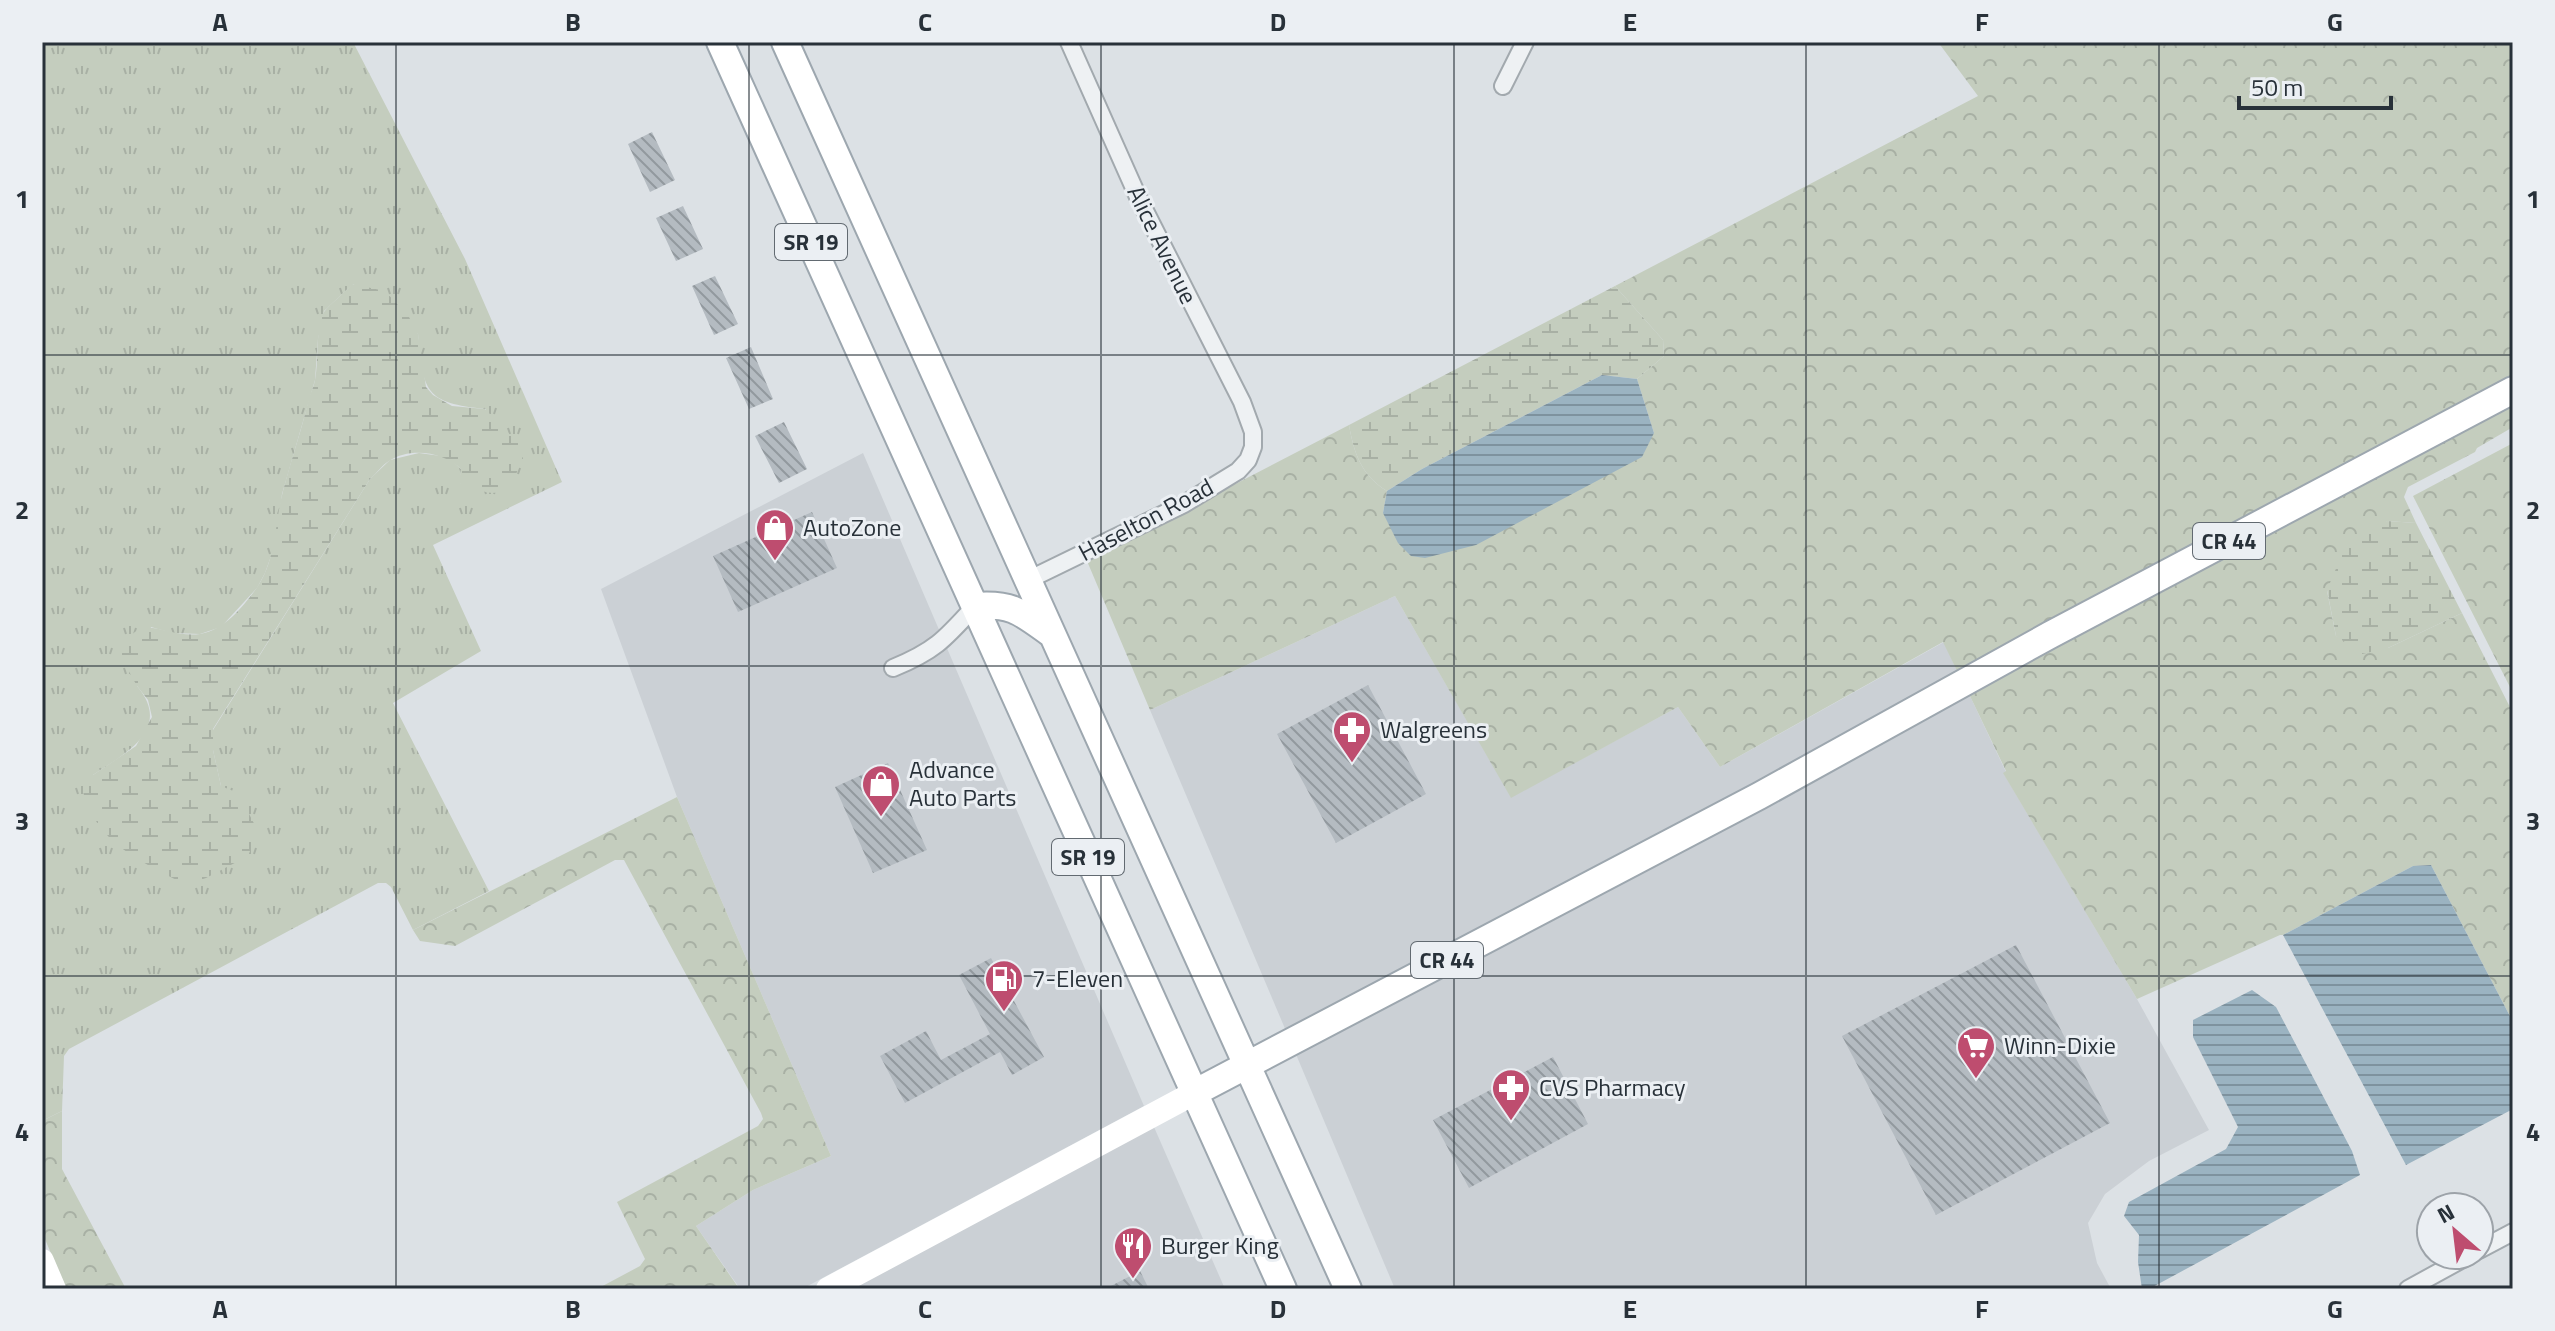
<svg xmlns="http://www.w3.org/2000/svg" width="2555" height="1331" viewBox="0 0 2555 1331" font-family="'Titillium Web',sans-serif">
	<defs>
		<pattern id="grass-tufts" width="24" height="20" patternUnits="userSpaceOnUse" patternTransform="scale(2)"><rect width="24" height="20" fill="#c4cdbe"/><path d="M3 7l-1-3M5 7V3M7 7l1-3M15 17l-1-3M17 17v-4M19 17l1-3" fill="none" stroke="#a8b0a4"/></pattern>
		<pattern id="forest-crowns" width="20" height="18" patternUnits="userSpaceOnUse" patternTransform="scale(2)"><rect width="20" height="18" fill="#c4cdbe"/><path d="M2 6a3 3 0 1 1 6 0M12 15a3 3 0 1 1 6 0" fill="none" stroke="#a8b0a4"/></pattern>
		<pattern id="wetland-marsh" width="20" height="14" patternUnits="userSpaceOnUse" patternTransform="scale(2)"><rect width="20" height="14" fill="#c4cdbe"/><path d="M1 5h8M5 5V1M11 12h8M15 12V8" fill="none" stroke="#a8b0a4"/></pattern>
		<pattern id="water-rules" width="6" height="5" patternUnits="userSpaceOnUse" patternTransform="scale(2)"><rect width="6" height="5" fill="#9bb3c1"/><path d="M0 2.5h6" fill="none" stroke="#7e929e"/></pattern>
		<pattern id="building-back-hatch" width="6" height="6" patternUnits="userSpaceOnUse" patternTransform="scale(2)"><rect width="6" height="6" fill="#b4bbc1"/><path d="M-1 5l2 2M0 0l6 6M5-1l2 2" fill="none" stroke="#92999e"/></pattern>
	</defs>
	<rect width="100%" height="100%" fill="#dce1e5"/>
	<path fill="#cbd0d5" d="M863,453L1144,1106L802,1289H734L738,1286L696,1226L753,1190L831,1156L677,797L601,589Z
		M1395,596L1511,797L1678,707L1720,767L1944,642L1958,673L1753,786L1286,1031L1150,710Z
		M1969,694L2006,772L2004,774L2137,999L2209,1130L2149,1161L2105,1194L2088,1223L2097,1263L2111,1289H1395L1295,1052Z
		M1154,1127L1225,1289H852Z"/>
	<path fill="url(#grass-tufts)" fill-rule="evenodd" d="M42,42H353L465,259L562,482L433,545L481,651L393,703L489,891L413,930L391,887L386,883H378L69,1049L64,1056L62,1111L42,1121ZM353,284L418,334C423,392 425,403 486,409L460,484L461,469L448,457L419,453L390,460L370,479L213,730V750L221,786L93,775C126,753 173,729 137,686L151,627L172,633L200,634L221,627L257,588L265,573L276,542L282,494L315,380L318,339L324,311Z"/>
	<path fill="url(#forest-crowns)" d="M1938,42H2513V377L1958,673L1943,642L1720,767L1678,707L1511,798L1395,596L1150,710L1087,561L1349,425C1354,453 1361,475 1387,491L1383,513L1654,433L1637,379L1664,356L1663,340L1615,286L1978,96Z
		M2513,404V427L2477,448L2475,452L2408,487L2404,497L2416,523L2387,521L2327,591L2336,636L2388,648L2462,613L2513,713V1022L2431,865L2413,866L2283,935H2280L2137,999L2003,773L2006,771L1969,694Z
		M2513,443V693L2413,496Z
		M677,797L831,1156L753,1190L696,1226L738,1287L734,1289H597L640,1266L645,1259L617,1202L758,1126L763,1119L761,1113L624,860H615L455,946L420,941L413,930Z
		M62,1111V1169L126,1289H66L42,1232V1121Z"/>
	<path fill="url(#wetland-marsh)" d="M352,284L385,291L409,317L418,334L426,387L433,395L452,406L485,409L518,443L523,459L508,491C490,496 476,490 459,483L461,469C443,452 411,447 389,461C382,465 376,474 370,479L213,729V750L221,786L238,793L258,831L248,856L206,878L186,885C141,861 97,844 83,792L93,775L136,746L152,717L148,700L137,686L121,657C136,605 163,639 200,634C224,630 242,608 256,589C277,559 274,525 283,491C291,460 302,429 309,398C311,392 314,386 315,380C319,359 315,336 323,314C326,307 346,292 352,284Z
		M1615,286L1663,340L1664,356L1637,379L1602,375L1422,469L1387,491C1361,475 1354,453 1349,425Z
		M2387,521L2416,523L2462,613L2388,648L2362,654L2336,636L2327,590L2343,552L2362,532Z"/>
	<path fill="url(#water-rules)" d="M1602,375L1637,379L1654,433L1642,457L1476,545L1425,558L1411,556L1398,543L1383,513L1387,491L1422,469Z
		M2431,865L2513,1022V1109L2406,1165L2283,935L2413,866Z
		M2252,990L2276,1007L2352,1151L2360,1175L2149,1289H2142L2138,1262L2139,1235L2124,1216L2129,1202L2226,1149L2238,1127L2193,1037V1020Z"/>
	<path fill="url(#building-back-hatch)" d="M652,132L675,180L650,192L628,144Z
		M683,206L703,249L676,261L656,218Z
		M715,276L738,324L714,335L692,286Z
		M751,347L773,399L749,409L726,358Z
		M784,422L807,469L779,483L755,436Z
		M812,512L837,568L738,612L713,556Z
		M1368,685L1426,794L1336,843L1277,734Z
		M888,763L927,850L873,873L835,787Z
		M2016,945L2110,1123L1936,1215L1842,1036Z
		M991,958L1044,1057L1012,1075L1000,1052L905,1103L880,1056L926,1031L941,1060L990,1034L959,975Z
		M1553,1057L1588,1124L1469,1188L1433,1120Z
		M1140,1271L1149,1289H1105Z"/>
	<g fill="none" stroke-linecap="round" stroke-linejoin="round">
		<defs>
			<path id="street" d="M1503,86L1525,42
				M1028,580L1184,504L1238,471L1248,460L1253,447V432L1242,402L1138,197L1069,42
				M893,668C935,651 945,639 975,606
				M2479,1250L2513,1232
				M2408,1289L2470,1255"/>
			<path id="primary" d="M720,42L1283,1289
				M785,42L1348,1289
				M975,606C1012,603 1021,612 1050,633
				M1194,1093L1759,796L2050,635L2513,390"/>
		</defs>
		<use href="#street" stroke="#a2a9ae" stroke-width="20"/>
		<use href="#primary" stroke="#9da7af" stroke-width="30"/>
		<use href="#street" stroke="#eef1f3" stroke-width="16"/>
		<path stroke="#fff" stroke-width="24" d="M42,1261L54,1289
			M828,1289L1194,1093"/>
		<use href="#primary" stroke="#fff" stroke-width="26"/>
	</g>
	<path fill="none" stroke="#283139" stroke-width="2" stroke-opacity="0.55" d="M396,42V1289M749,42V1289M1101,42V1289M1454,42V1289M1806,42V1289M2159,42V1289M42,355H2513M42,666H2513M42,976H2513"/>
	<defs>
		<symbol id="shop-pin" viewBox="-11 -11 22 30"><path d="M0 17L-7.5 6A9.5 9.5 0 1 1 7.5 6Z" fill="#be4d6f" stroke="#ebeff3"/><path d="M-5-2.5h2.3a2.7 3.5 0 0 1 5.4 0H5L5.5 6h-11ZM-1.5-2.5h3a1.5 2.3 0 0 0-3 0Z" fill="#fff"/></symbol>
		<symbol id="pharmacy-pin" viewBox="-11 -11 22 30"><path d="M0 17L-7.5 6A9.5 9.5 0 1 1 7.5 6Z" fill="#be4d6f" stroke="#ebeff3"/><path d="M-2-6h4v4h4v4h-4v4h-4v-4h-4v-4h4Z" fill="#fff"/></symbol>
		<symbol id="fuel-pin" viewBox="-11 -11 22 30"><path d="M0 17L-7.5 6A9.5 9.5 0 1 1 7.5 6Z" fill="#be4d6f" stroke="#ebeff3"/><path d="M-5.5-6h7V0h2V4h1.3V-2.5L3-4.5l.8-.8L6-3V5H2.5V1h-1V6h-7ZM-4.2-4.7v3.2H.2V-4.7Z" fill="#fff"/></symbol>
		<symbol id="supermarket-pin" viewBox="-11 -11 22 30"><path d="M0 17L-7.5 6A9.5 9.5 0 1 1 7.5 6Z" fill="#be4d6f" stroke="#ebeff3"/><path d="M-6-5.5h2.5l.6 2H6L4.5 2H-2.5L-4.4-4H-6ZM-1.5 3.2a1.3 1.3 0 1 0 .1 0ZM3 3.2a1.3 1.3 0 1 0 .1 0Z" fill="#fff"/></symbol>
		<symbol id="restaurant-pin" viewBox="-11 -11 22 30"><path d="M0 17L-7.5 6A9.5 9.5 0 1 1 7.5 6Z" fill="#be4d6f" stroke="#ebeff3"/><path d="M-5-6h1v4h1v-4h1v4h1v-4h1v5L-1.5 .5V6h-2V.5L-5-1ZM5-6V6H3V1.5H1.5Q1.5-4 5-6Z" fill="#fff"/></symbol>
	</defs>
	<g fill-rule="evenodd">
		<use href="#shop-pin" x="753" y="506" width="44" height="60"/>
		<use href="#pharmacy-pin" x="1330" y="708" width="44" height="60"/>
		<use href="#shop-pin" x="859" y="762" width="44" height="60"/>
		<use href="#fuel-pin" x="982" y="957" width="44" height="60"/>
		<use href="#supermarket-pin" x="1954" y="1024" width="44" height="60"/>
		<use href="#pharmacy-pin" x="1489" y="1066" width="44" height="60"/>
		<use href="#restaurant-pin" x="1111" y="1224" width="44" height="60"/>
	</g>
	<g text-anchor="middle" stroke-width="6" stroke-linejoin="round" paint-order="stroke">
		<g fill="#ebeff3" stroke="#626a71" stroke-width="2">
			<rect x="775" y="224" width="72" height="36" rx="6"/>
			<rect x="2193" y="523" width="72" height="36" rx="6"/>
			<rect x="1052" y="839" width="72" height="36" rx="6"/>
			<rect x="1411" y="942" width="72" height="36" rx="6"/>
		</g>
		<g font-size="22" font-weight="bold" fill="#283139">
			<text x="811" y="250">SR 19</text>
			<text x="2229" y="549">CR 44</text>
			<text x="1088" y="865">SR 19</text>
			<text x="1447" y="968">CR 44</text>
		</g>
		<g font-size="24" fill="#283139" stroke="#ebeff3">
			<text transform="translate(1162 245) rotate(64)" y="8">Alice Avenue</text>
			<text transform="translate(1146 520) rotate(-28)" y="8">Haselton Road</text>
		</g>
		<g font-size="24" fill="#283139" stroke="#ebeff3" text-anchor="start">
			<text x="803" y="536">AutoZone</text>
			<text x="1380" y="738">Walgreens</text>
			<text x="909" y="778">Advance<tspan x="909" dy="28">Auto Parts</tspan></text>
			<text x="1032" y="987">7-Eleven</text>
			<text x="2004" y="1054">Winn-Dixie</text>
			<text x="1539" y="1096">CVS Pharmacy</text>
			<text x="1161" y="1254">Burger King</text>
		</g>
	</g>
	<rect width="2555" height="1331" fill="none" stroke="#ebeff3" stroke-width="88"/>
	<g transform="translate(2455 1231) rotate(332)"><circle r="38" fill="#ebeff3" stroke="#9da3a9" stroke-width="2"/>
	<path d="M0-6L14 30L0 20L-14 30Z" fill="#be4d6f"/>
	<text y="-12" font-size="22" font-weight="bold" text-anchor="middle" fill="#283139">N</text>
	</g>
	<path d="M2239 96v12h152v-12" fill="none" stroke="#283139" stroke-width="4"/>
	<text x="2251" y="96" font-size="24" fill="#283139" stroke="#ebeff3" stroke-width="6" paint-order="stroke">50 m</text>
	<rect x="44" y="44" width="2467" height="1243" fill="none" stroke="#283139" stroke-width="3"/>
	<g font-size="26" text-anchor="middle" font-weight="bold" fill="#283139">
		<text x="220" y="31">A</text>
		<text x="573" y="31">B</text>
		<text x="925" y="31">C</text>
		<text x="1278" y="31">D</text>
		<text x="1630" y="31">E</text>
		<text x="1982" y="31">F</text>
		<text x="2335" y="31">G</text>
		<text x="22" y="208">1</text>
		<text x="2533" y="208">1</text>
		<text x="22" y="519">2</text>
		<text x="2533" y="519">2</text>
		<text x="22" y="830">3</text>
		<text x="2533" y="830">3</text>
		<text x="22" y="1141">4</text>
		<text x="2533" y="1141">4</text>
		<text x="220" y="1318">A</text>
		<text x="573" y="1318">B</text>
		<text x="925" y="1318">C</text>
		<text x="1278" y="1318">D</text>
		<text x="1630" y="1318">E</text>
		<text x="1982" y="1318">F</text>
		<text x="2335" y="1318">G</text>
	</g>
</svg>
